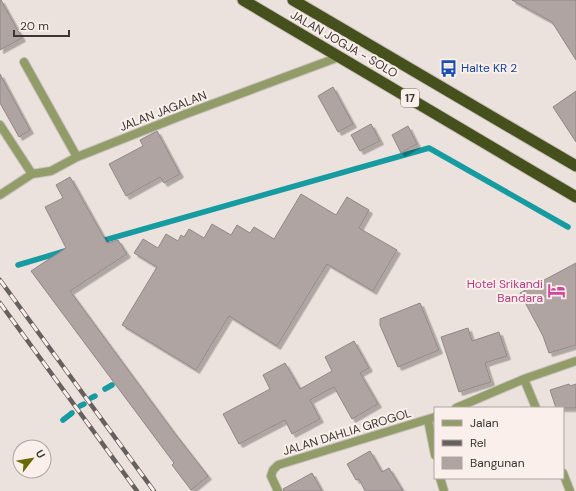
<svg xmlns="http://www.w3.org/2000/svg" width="576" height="491" viewBox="0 0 576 491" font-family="'DM Sans',sans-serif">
	<defs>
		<filter id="shadow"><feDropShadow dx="3.5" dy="3.5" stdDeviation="0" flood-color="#0004"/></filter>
	</defs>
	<rect width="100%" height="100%" fill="#ece2dd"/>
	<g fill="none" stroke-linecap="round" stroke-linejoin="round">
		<path stroke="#169ba1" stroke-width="5.5" d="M98,242L429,148L568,227
			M18,265L65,251
			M105,389L112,385
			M91,398L95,396
			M80,406L84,404
			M63,420L72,413"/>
	</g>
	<path fill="#b0a4a3" stroke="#928786" filter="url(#shadow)" d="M0,0H1L22,38L0,50Z
		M512,0H576V60L552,22Z
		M0,74L30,130L19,137L0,103Z
		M333,87L353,124L338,132L318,96Z
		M576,91V142L553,107Z
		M371,124L380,141L360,151L351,135Z
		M408,126L417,144L401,153L392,135Z
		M157,131L180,174L164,183L160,177L126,196L109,164L143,146L140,140Z
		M70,177L107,243L118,240L127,254L70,291L173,431L208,476L191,490L172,465L174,463L31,271L66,248L45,207L63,198L56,185Z
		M301,194L336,215L347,197L369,210L359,228L397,250L373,291L327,264L277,346L229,316L196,370L122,325L157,267L134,253L143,239L158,248L166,234L178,241L181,235L184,237L189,229L204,238L212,224L231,235L237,225L250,233L254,227L274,239Z
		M576,263V345L549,353L543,336L520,293Z
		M420,303L439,350L398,367L380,325V319Z
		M468,328L472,341L499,332L507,356L485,363L491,382L459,392L441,337Z
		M354,341L369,368L360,373L378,404L352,419L334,387L310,400L320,419L292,434L285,420L239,444L223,414L270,389L263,375L285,363L300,389L332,371L325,357Z
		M569,384L570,386L576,384V408H556L550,390Z
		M370,451L382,472L389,468L403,491H365L359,479L356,480L347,464Z
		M312,473L322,491H283V489Z"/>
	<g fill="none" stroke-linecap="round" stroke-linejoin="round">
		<defs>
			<path id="minor" d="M24,62L77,157
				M0,125L32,174
				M0,195L32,174L51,171L77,157L183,115L339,57
				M524,379L536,408
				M456,408L524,379L576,361
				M428,420L435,455
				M563,473L570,491
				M440,478L444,491
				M278,491L271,476L273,470L278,465L435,417"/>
			<path id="trunk" d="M243,0L576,197
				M293,0L576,166"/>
		</defs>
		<use href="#minor" stroke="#c8c0bb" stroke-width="10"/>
		<use href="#trunk" stroke="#c8c0bb" stroke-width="13"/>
		<use href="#minor" stroke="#919c68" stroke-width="8"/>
		<use href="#trunk" stroke="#46501d" stroke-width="11"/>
		<defs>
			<path id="rail" d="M0,280L154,491
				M0,303L137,491"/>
		</defs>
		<use href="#rail" stroke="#66605e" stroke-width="4.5"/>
		<use href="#rail" stroke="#faefea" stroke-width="3" stroke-dasharray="9" stroke-linecap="butt"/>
	</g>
	<defs>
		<symbol id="bus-bare" viewBox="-9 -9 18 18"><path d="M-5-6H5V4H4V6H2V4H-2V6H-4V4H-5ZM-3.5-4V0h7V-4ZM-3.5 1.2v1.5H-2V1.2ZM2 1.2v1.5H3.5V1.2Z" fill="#1a4fb4" stroke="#faefea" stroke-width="2.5" paint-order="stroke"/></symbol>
		<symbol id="hotel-bare" viewBox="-9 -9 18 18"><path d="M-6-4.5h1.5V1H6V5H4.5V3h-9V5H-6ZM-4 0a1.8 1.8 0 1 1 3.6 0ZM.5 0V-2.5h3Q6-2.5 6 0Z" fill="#d1479c" stroke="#faefea" stroke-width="2.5" paint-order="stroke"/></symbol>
	</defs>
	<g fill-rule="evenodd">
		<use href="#bus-bare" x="436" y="56" width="25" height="25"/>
		<use href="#hotel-bare" x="544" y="278" width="25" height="25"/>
	</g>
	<g text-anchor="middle" stroke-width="4" stroke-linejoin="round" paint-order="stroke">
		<rect fill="#faefea" stroke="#746e6b" stroke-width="1" x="401" y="89" width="18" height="18" rx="3"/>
		<g font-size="11" font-weight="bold" fill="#3a3634">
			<text x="410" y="102">17</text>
		</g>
		<g font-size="12" fill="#3a3634" stroke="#faefea">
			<text transform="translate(344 44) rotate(30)" y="4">JALAN JOGJA - SOLO</text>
			<text transform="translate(163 111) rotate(-21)" y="4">JALAN JAGALAN</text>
			<text transform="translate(347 432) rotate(-17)" y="4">JALAN DAHLIA GROGOL</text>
		</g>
		<g font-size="12" fill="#164399" stroke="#faefea" text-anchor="start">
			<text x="461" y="72">Halte KR 2</text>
		</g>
		<g font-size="12" fill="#b23c85" stroke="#faefea" text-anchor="end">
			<text x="543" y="288">Hotel Srikandi<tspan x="543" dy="14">Bandara</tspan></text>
		</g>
	</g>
	<rect x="434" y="407" width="130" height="72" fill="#faefea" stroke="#ada5a1"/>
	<rect x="442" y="420" width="20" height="6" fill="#919c68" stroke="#ada5a1"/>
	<text x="470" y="427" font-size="12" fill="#3a3634">Jalan</text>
	<rect x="442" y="440" width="20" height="6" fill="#66605e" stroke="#ada5a1"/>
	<text x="470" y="447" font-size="12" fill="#3a3634">Rel</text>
	<rect x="442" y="457" width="20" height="12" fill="#b0a4a3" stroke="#ada5a1"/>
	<text x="470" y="467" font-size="12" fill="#3a3634">Bangunan</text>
	<g transform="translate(32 459) rotate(59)"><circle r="19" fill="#faefea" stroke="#ada5a1"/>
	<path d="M0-3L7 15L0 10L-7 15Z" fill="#6c6902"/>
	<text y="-6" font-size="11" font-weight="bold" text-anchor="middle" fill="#3a3634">U</text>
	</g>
	<path d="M14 30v6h55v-6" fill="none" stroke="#3a3634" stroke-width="2"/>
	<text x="20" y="30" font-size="12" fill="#3a3634" stroke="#faefea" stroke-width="3" paint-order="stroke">20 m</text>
</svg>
